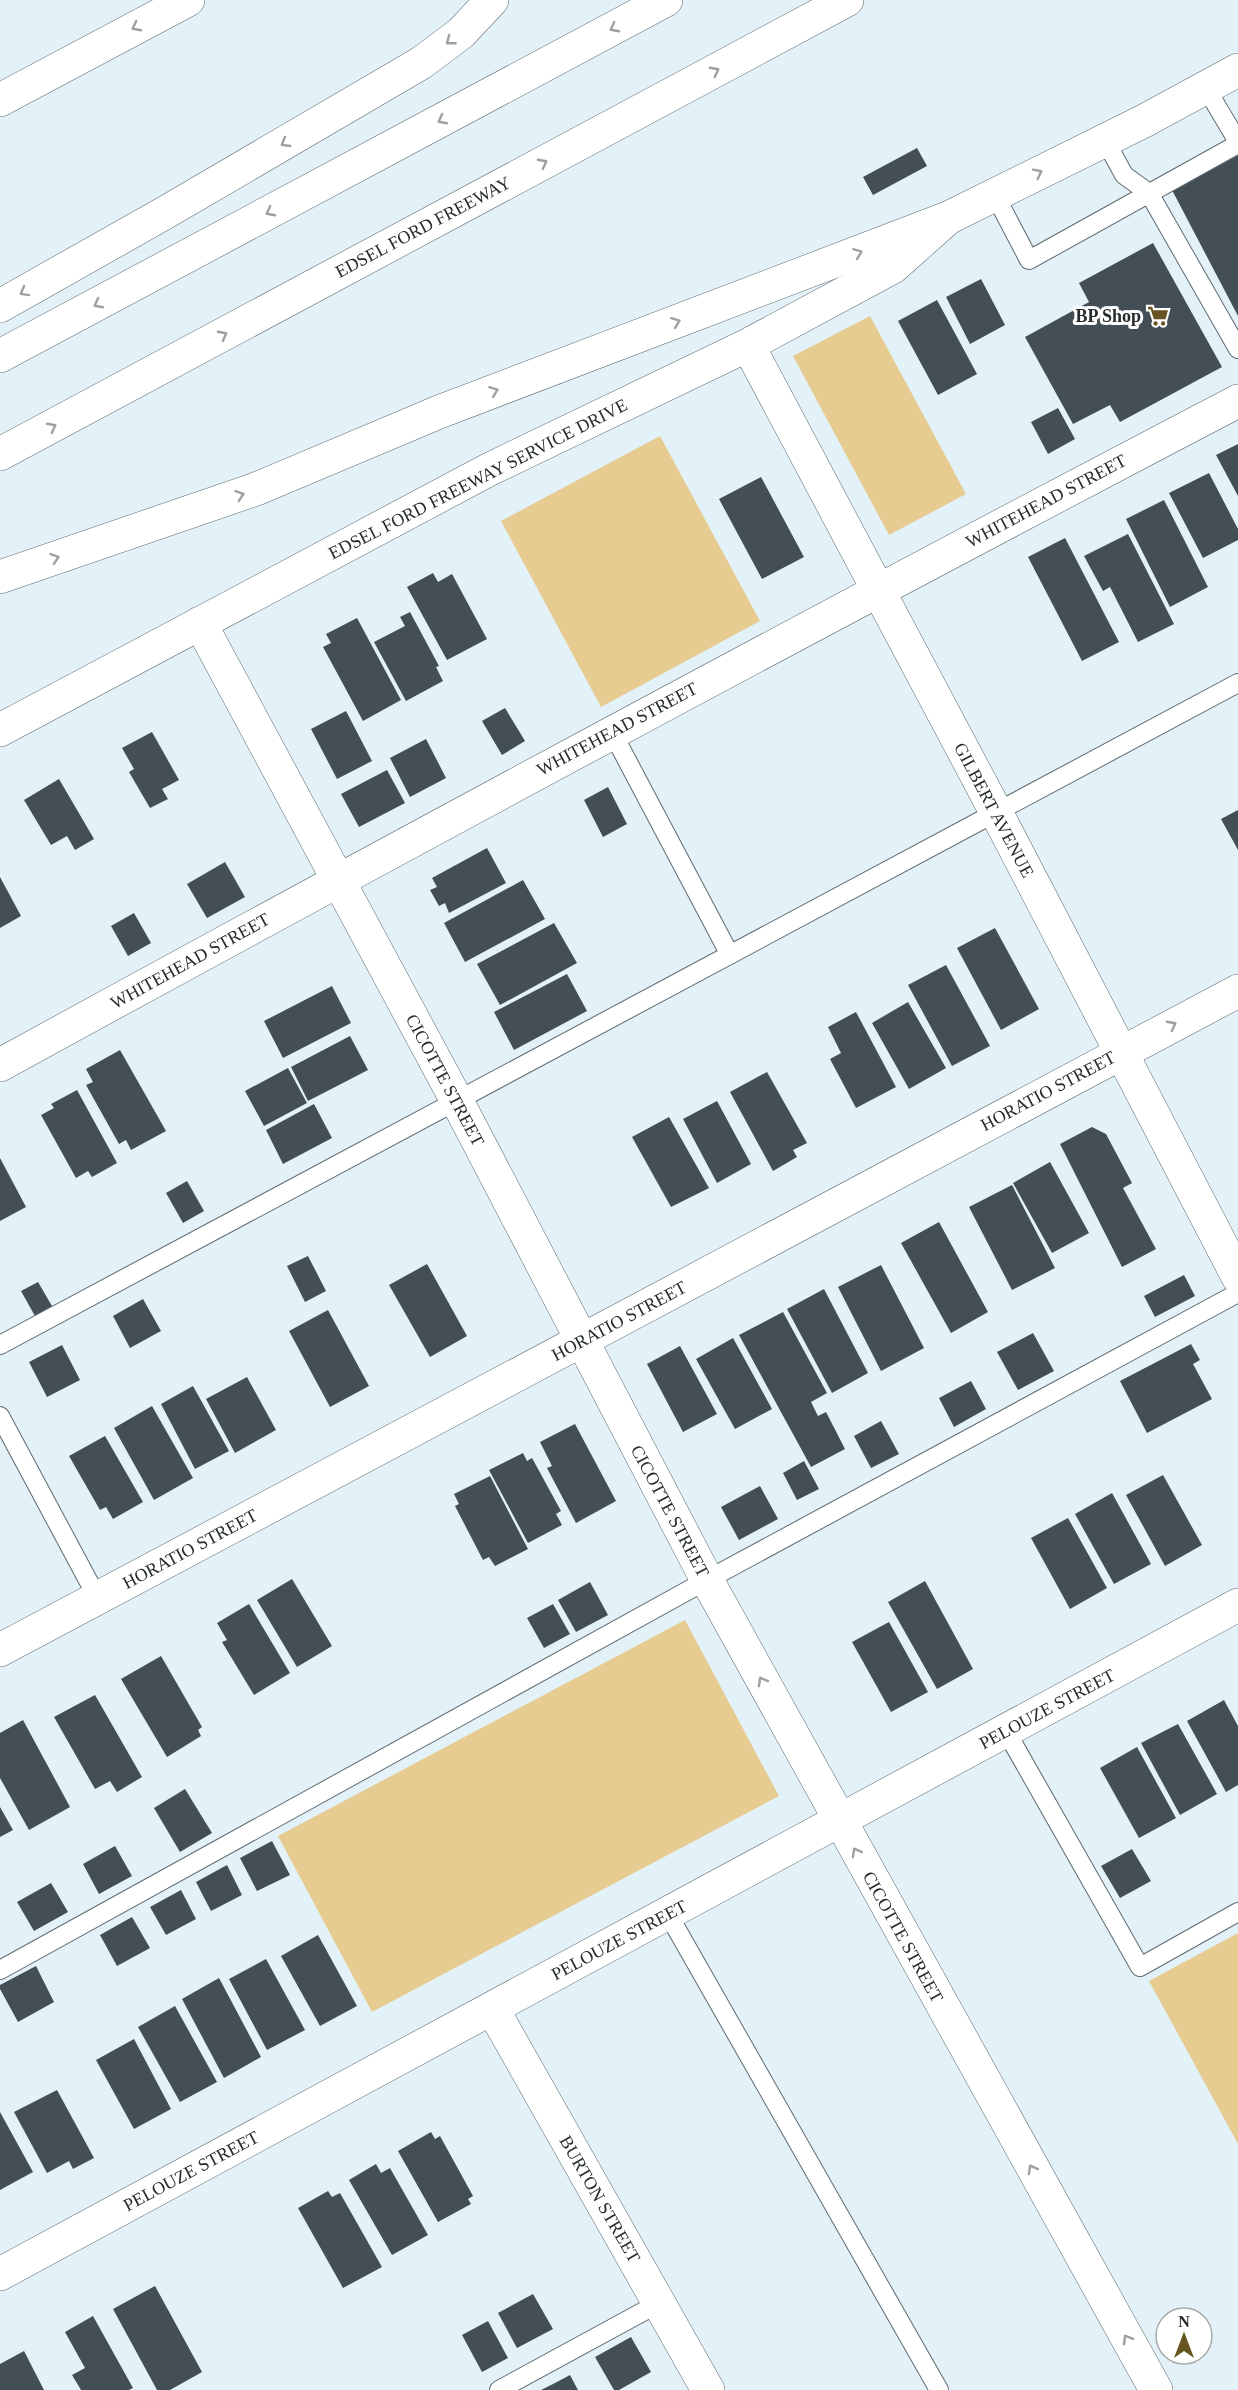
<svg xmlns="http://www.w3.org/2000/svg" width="1238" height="2390" viewBox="0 0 1238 2390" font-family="'Times New Roman',serif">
	<rect width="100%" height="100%" fill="#e3f1f8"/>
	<path fill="#e7cc92" d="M870,316L966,494L889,535L793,356Z
		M660,436L760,621L601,707L501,521Z
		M685,1620L779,1796L372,2012L278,1836Z
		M1238,1933V2144L1149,1981Z"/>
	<path fill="#444f55" d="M917,148L927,166L873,195L863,177Z
		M1238,155V316L1172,190Z
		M1153,243L1222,367L1120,422L1110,405L1073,424L1025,337L1089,302L1079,283Z
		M981,279L1005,325L970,344L946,297Z
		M937,300L977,374L938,395L898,321Z
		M1058,408L1075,439L1048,454L1031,422Z
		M1238,444V496L1216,455Z
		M1209,473L1238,529V540L1203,558L1169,493Z
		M761,477L804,557L762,579L719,499Z
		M1164,500L1208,587L1170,607L1126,519Z
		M1128,534L1174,624L1138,642L1110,587L1103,591L1084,556Z
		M1065,538L1119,642L1082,661L1028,557Z
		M433,573L438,582L452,574L487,639L447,660L407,587Z
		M410,612L439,666L436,667L443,681L406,701L374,642L405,626L400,617Z
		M357,618L401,700L363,721L323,647L331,643L326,634Z
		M505,708L525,741L502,755L482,721Z
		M346,711L372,761L337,779L311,729Z
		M152,732L179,780L162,789L168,799L150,808L129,772L134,769L122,748Z
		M426,739L446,778L410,797L390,758Z
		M387,770L405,803L359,827L341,794Z
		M59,779L94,839L75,850L67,836L51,845L24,800Z
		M608,787L627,824L603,837L584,800Z
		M1238,810V850L1221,819Z
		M487,848L506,883L449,913L445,903L439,906L430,890L437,887L432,878Z
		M225,862L245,897L207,918L187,884Z
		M0,877L21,916L0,928Z
		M523,880L545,919L465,962L444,923Z
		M134,913L151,943L128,956L111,926Z
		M554,923L577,963L500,1005L477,964Z
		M995,928L1039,1009L1001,1030L957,948Z
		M946,965L990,1046L952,1066L908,985Z
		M567,974L587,1011L514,1050L494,1012Z
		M332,986L351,1023L283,1058L264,1021Z
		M908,1002L946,1068L909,1089L872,1023Z
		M856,1012L896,1087L856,1108L830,1059L841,1053L828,1027Z
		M350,1036L368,1070L308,1101L291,1067Z
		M120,1050L166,1131L131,1150L126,1140L119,1144L86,1085L93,1082L86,1069Z
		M288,1068L307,1103L264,1126L245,1091Z
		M767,1072L807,1143L793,1150L797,1157L773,1171L730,1092Z
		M77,1090L117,1163L92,1177L88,1171L76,1178L41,1115L54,1108L51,1104Z
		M717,1101L751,1164L717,1183L683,1119Z
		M314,1104L332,1138L283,1164L266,1130Z
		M669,1117L709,1188L671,1207L632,1137Z
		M1092,1127L1106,1134L1132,1183L1123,1188L1156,1249L1122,1267L1060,1144Z
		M0,1158L26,1207L0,1221Z
		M1050,1162L1089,1233L1052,1253L1013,1183Z
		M187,1181L204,1211L183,1223L166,1193Z
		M1012,1185L1055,1268L1012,1290L969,1207Z
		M939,1222L988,1312L951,1333L901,1243Z
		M308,1256L326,1291L305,1302L287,1266Z
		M427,1264L467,1336L430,1357L389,1285Z
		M881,1265L924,1348L881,1371L838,1287Z
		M1184,1275L1195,1296L1155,1317L1144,1296Z
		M38,1282L52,1306L35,1316L21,1291Z
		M824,1289L868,1373L832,1393L787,1309Z
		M143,1299L161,1331L130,1348L113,1316Z
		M328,1310L369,1386L330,1407L289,1331Z
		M783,1312L827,1393L811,1402L818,1416L826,1412L845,1449L811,1467L739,1335Z
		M1033,1333L1054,1371L1018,1390L997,1352Z
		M733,1338L772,1409L735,1429L696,1359Z
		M1191,1344L1200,1360L1193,1364L1212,1399L1147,1433L1120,1381Z
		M62,1345L80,1380L47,1397L29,1362Z
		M680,1346L717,1414L683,1432L647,1364Z
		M247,1377L276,1430L235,1453L206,1399Z
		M971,1381L986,1409L954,1427L939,1398Z
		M193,1386L229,1451L195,1469L161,1404Z
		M152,1406L193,1478L154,1500L114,1428Z
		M881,1421L899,1454L871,1468L854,1436Z
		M575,1424L616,1501L576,1523L547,1468L552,1466L540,1442Z
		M105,1436L143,1502L113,1519L106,1507L100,1510L69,1456Z
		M523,1453L527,1461L532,1458L561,1511L556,1514L562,1525L528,1543L489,1470Z
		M804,1461L819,1489L797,1500L783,1473Z
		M1163,1475L1202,1545L1165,1566L1126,1495Z
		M490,1476L528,1549L495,1566L489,1557L483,1560L455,1506L459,1504L454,1494Z
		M760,1486L778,1519L739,1540L721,1507Z
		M1112,1493L1151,1564L1114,1584L1075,1514Z
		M1068,1518L1107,1588L1070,1609L1031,1538Z
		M292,1579L332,1646L297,1667L257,1600Z
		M925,1581L973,1669L937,1689L888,1602Z
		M590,1582L608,1615L576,1632L558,1600Z
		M249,1604L290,1673L254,1695L222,1642L227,1640L217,1623Z
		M553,1604L570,1634L544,1648L527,1618Z
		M889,1622L928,1692L891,1712L852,1642Z
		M161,1656L202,1727L198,1730L201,1736L167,1757L121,1679Z
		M95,1695L142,1777L117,1792L110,1781L95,1789L54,1717Z
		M1224,1700L1238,1726V1785L1226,1792L1187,1721Z
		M23,1720L70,1807L29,1830L0,1778V1733Z
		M1178,1724L1217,1794L1180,1815L1141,1743Z
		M1137,1747L1176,1818L1139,1838L1100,1768Z
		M185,1789L212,1833L180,1852L154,1808Z
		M0,1807L13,1830L0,1837Z
		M272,1841L290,1875L257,1891L240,1858Z
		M115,1846L132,1876L99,1894L83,1864Z
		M1132,1849L1151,1881L1120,1898L1101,1866Z
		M227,1865L242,1895L211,1911L196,1882Z
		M51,1883L68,1912L34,1931L17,1902Z
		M181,1890L196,1919L166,1935L150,1907Z
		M132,1917L150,1948L117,1966L100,1935Z
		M318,1935L357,2006L320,2026L281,1956Z
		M266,1959L305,2030L267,2050L229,1979Z
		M36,1966L54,2002L18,2022L0,1989V1985Z
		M219,1978L261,2057L224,2078L182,1999Z
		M175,2006L217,2082L180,2102L138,2027Z
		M134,2039L171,2109L134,2129L96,2060Z
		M57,2090L94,2158L73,2169L69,2161L47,2173L14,2112Z
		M0,2112L33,2172L0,2190Z
		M431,2132L435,2139L440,2136L473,2196L468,2199L471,2204L438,2222L398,2151Z
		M376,2164L381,2173L390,2168L428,2235L392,2255L349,2180Z
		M328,2191L332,2197L340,2193L382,2267L343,2288L298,2208Z
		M155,2286L202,2372L170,2390H157L113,2309Z
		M533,2294L553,2329L517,2348L498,2313Z
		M93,2316L133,2388L129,2390H81L72,2375L85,2368L65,2332Z
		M488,2321L508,2358L482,2372L462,2335Z
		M631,2337L651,2372L619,2390H614L595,2357Z
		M24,2351L44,2390H0V2364Z
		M570,2375L578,2390H541L553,2384Z"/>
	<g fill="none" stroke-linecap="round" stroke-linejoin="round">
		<defs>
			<path id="lane" d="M1206,88L1238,142
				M1105,140L1124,175L1149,193L1238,349
				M995,195L1029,260L1238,144
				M612,732L730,955
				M0,1345L1238,683
				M0,1416L98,1599
				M1006,1731L1140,1967L1238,1912
				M668,1914L939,2390
				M0,1970L707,1580L1238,1293
				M499,2390L659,2303"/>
			<path id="street" d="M0,100L188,0
				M748,345L996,812L1238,1277
				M200,623L457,1101L707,1580L1156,2390
				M0,730L490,469L748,345L893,267L947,219
				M0,1065C411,840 823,618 1238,401
				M0,1650L1238,991
				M492,2008L708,2390
				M0,2274L1238,1605"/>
			<path id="highway" d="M0,306L168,211L421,63L461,33L492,0
				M0,356L666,0
				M0,454L847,0
				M0,577L256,489L439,412L948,218L1144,121L1238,70"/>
		</defs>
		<use href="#lane" stroke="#5e6a70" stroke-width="20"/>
		<use href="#street" stroke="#5e6a70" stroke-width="34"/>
		<use href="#highway" stroke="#5e6a70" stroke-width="34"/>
		<use href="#lane" stroke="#fff" stroke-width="18"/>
		<use href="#street" stroke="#fff" stroke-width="33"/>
		<use href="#highway" stroke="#fff" stroke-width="33"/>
	</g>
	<defs><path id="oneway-chevron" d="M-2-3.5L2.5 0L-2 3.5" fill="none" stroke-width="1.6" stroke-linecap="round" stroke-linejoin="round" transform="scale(1.5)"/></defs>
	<g stroke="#9ea0a1">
		<use href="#oneway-chevron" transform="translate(136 27) rotate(152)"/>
		<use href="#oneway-chevron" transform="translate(614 28) rotate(152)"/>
		<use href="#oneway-chevron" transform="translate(450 41) rotate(142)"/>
		<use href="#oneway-chevron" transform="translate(715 71) rotate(-28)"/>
		<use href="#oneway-chevron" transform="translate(442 120) rotate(152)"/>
		<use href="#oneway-chevron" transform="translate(285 143) rotate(150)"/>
		<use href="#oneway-chevron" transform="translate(543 163) rotate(-28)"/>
		<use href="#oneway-chevron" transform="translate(1038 173) rotate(-27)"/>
		<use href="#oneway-chevron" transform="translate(270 212) rotate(152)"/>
		<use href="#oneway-chevron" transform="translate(858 253) rotate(-21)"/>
		<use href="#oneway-chevron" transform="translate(24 292) rotate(151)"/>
		<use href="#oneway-chevron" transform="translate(98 304) rotate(152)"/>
		<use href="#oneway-chevron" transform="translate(676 322) rotate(-21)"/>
		<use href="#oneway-chevron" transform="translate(223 335) rotate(-28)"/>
		<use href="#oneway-chevron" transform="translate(494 391) rotate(-21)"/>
		<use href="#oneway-chevron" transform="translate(52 427) rotate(-28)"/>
		<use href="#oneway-chevron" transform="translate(240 495) rotate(-19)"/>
		<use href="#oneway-chevron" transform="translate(55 558) rotate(-19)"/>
		<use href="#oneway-chevron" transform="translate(1172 1025) rotate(-28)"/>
		<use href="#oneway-chevron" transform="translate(762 1681) rotate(-119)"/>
		<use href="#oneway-chevron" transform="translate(856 1852) rotate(-119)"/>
		<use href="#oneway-chevron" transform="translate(1032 2169) rotate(-119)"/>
		<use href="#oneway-chevron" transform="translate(1127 2339) rotate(-120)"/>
	</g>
	<defs>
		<symbol id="supermarket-bare" viewBox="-9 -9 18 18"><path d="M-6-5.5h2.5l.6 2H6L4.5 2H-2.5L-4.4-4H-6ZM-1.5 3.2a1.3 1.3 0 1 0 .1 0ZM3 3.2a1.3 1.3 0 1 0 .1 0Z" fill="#685422" stroke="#fff" stroke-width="2.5" paint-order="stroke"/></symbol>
	</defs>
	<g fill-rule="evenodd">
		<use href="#supermarket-bare" x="1143" y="301" width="30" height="30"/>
	</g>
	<g text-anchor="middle" stroke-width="6" stroke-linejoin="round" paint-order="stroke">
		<g font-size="18" fill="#272d2f" stroke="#fff">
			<text transform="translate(423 227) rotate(-28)" y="6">EDSEL FORD FREEWAY</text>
			<text transform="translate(478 479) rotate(-27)" y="6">EDSEL FORD FREEWAY SERVICE DRIVE</text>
			<text transform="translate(1046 501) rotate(-28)" y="6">WHITEHEAD STREET</text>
			<text transform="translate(617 729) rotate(-28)" y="6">WHITEHEAD STREET</text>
			<text transform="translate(994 810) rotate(62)" y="6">GILBERT AVENUE</text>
			<text transform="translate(190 961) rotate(-29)" y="6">WHITEHEAD STREET</text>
			<text transform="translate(445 1080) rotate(62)" y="6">CICOTTE STREET</text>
			<text transform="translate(1048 1091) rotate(-28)" y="6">HORATIO STREET</text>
			<text transform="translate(619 1321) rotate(-28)" y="6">HORATIO STREET</text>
			<text transform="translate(670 1511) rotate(62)" y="6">CICOTTE STREET</text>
			<text transform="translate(190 1549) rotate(-28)" y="6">HORATIO STREET</text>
			<text transform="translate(1047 1709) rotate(-28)" y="6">PELOUZE STREET</text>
			<text transform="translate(903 1937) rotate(61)" y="6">CICOTTE STREET</text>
			<text transform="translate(619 1940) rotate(-28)" y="6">PELOUZE STREET</text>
			<text transform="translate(191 2171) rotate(-28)" y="6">PELOUZE STREET</text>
			<text transform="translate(600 2199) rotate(60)" y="6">BURTON STREET</text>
		</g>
		<g font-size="18" font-weight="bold" fill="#272d2f" stroke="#fff" text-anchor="end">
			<text x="1141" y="322">BP Shop</text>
		</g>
	</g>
	<g transform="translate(1184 2336)"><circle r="28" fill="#ffffff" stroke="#a9abac" stroke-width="1.5"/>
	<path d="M0-4.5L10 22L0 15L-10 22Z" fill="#685422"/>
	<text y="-9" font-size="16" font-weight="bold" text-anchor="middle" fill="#272d2f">N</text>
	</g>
</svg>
